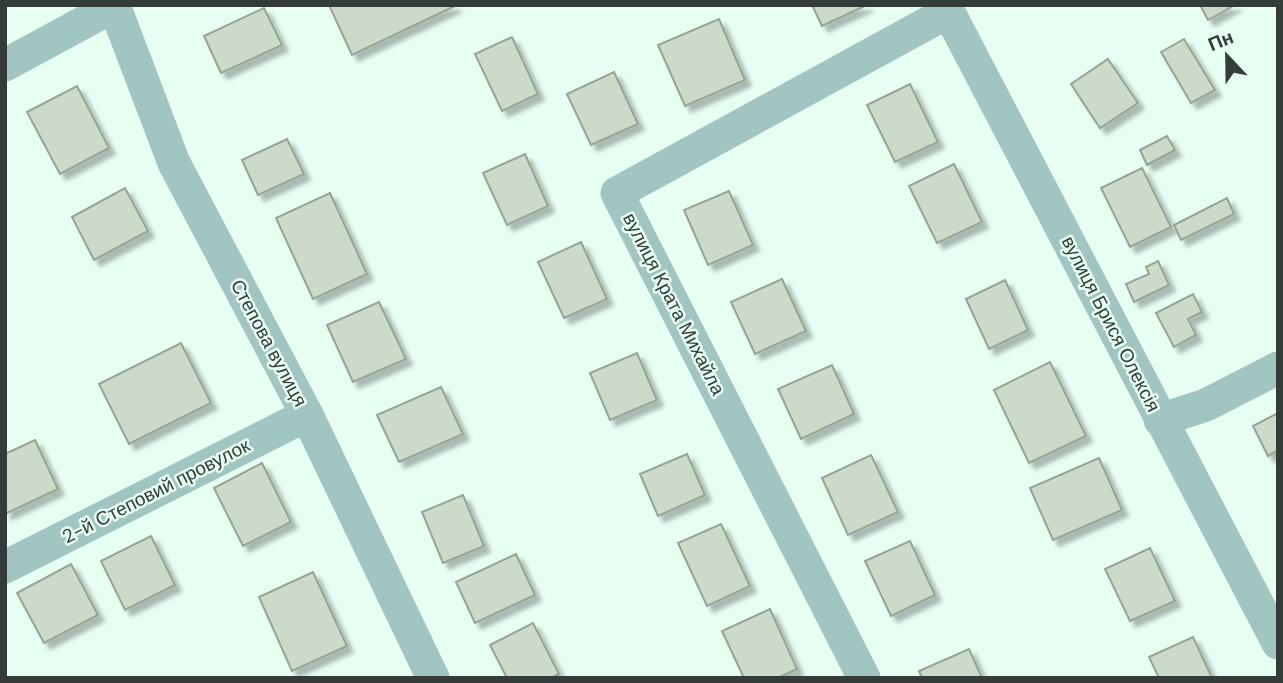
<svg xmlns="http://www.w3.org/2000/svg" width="1283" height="683" font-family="'DM Sans',sans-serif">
  <defs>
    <filter id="shadow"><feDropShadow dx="6" dy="6" stdDeviation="2" flood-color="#0004"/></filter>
  </defs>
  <rect width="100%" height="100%" fill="#e7fef3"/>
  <g fill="#cbdac9" stroke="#96a494" stroke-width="2" filter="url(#shadow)">
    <polygon points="329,5 455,5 455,6 352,55"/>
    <polygon points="812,5 867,5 822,26"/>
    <polygon points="1200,5 1235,5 1208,20"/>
    <polygon points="264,8 282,45 221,73 204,36"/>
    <polygon points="719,19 745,80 685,106 658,45"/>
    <polygon points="512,37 538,94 502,111 475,54"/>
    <polygon points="1184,39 1215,90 1191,103 1161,52"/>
    <polygon points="1108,59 1138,103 1100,128 1071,84"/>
    <polygon points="614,72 638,124 591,145 567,94"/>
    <polygon points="910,84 938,142 895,162 867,105"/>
    <polygon points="77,86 109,148 60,174 27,112"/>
    <polygon points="1167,136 1175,150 1147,165 1140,150"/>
    <polygon points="287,139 304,174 258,195 242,160"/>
    <polygon points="525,154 548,206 507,225 483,173"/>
    <polygon points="954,164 982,222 937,243 909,186"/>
    <polygon points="1142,168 1171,227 1130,247 1101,188"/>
    <polygon points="125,188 148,231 94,260 72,217"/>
    <polygon points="729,191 753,245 708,265 684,210"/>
    <polygon points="330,193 367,274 313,299 276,218"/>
    <polygon points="1227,198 1234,214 1181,240 1174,225"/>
    <polygon points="581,242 607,299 564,318 538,262"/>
    <polygon points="1158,261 1169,285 1134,302 1126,284 1149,274 1146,267"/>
    <polygon points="782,279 806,331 755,354 731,302"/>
    <polygon points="1005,280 1028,330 989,349 966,299"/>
    <polygon points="1193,294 1202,312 1188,319 1196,335 1174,347 1156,313"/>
    <polygon points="379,302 406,359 353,382 327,325"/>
    <polygon points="181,343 211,403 129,444 99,384"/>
    <polygon points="637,353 657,400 610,420 590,373"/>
    <polygon points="1050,362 1086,436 1029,463 994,390"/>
    <polygon points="832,365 854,414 801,439 778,389"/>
    <polygon points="441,387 463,434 399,462 377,415"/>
    <polygon points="1278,413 1278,450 1268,456 1253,426"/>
    <polygon points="35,440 58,489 5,514 5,454"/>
    <polygon points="687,454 705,495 658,516 640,474"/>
    <polygon points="871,455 898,512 848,535 822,478"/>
    <polygon points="1099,458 1122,510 1053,540 1030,488"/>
    <polygon points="262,463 291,522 243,546 214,488"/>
    <polygon points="463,495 484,546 443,563 422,512"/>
    <polygon points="721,524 750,586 707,606 678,543"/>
    <polygon points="151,536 175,585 125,610 101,561"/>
    <polygon points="910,541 935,595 891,616 865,561"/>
    <polygon points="1150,548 1175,601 1130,621 1105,569"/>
    <polygon points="516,554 535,595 475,623 456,582"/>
    <polygon points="71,564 98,615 44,643 17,593"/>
    <polygon points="313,572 347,646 292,671 259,597"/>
    <polygon points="770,609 797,669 778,678 744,678 722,631"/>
    <polygon points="533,623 559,674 551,678 507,678 490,645"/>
    <polygon points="1193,637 1212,678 1159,678 1149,657"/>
    <polygon points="969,649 982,678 922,678 919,671"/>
  </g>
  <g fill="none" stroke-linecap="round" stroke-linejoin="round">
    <g stroke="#a1c5c1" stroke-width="33">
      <polyline points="114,5 174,163 307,415 433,678"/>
      <polyline points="945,5 1278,643"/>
      <polyline points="5,65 116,5"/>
      <polyline points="1160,420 1206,405 1278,368"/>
      <polyline points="5,567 307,415"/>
      <polyline points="864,678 617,193 948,12"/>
    </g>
  </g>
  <g text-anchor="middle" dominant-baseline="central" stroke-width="5" stroke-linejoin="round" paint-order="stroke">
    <g font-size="19" fill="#333c38" stroke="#e7fef3">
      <text transform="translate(674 304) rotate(63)">вулиця Крата Михайла</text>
      <text transform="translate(1111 324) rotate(63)">вулиця Брися Олексія</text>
      <text transform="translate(269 343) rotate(62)">Степова вулиця</text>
      <text transform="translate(156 491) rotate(-27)">2-й Степовий провулок</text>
    </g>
  </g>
  <rect width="1283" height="683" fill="none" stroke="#333c38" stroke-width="14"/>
  <g transform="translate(1227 56) rotate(338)" stroke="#e7fef3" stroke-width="5" paint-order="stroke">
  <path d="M0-5L12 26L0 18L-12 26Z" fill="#333c38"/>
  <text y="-10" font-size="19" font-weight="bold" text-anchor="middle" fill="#333c38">Пн</text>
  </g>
</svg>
